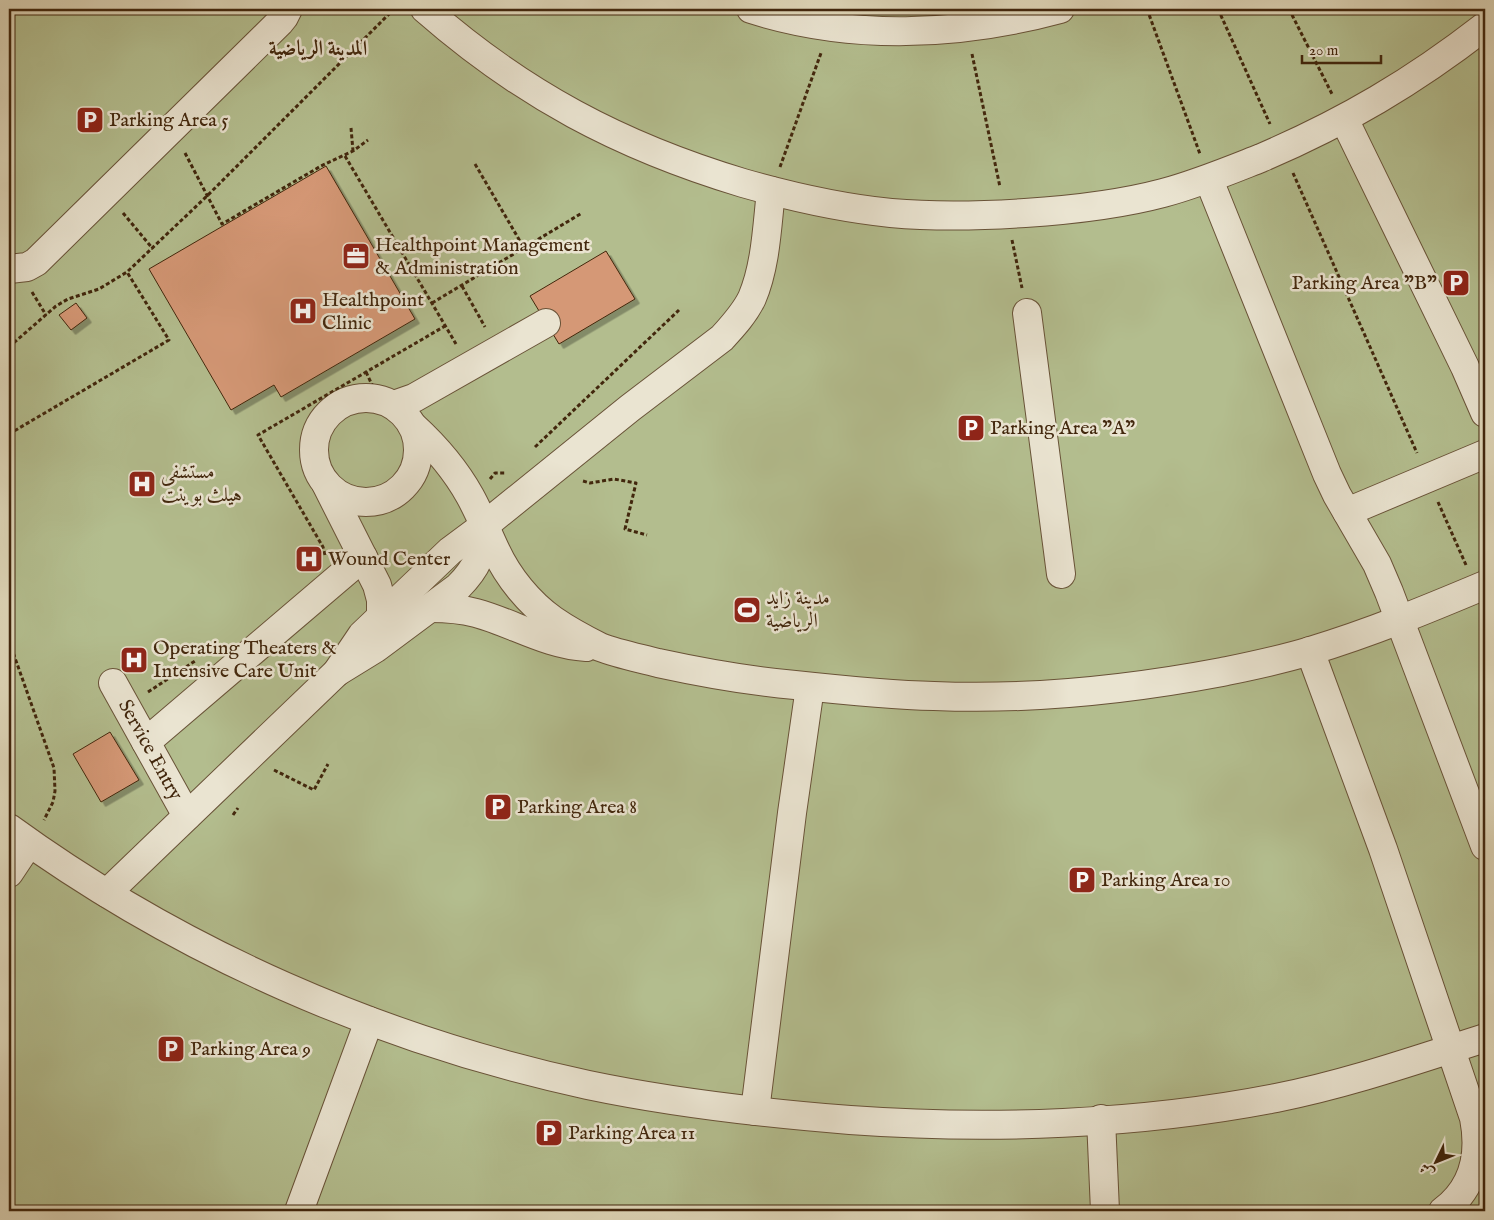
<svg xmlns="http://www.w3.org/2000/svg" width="1494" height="1220" font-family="'IM FELL English',Amiri,serif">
  <defs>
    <filter id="shadow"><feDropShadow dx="4.5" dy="4.5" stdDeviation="0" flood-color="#0004"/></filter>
  </defs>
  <rect width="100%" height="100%" fill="#ded6b8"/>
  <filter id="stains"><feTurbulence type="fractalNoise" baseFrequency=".004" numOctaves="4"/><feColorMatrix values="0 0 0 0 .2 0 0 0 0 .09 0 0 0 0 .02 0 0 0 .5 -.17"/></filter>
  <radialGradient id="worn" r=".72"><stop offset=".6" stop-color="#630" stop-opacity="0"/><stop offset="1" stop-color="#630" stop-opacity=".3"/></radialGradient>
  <rect fill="#b3bd8e" stroke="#7a724e" x="9" y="9" width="1476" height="1202"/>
  <g fill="#d59876" stroke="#42270d" filter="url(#shadow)">
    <polygon points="326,166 415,319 281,397 274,385 231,410 149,269"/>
    <polygon points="606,251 635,299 559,344 530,296"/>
    <polygon points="76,303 87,318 71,330 59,315"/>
    <polygon points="110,732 139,780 101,802 73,754"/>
  </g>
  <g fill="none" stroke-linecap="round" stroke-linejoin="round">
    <defs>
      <g id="minor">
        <path d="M425 9C522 94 620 146 743 183 792 197 841 208 891 213 936 217 980 216 1025 213 1071 210 1118 205 1163 193 1197 184 1228 171 1261 158 1345 122 1413 82 1485 26"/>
        <path d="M751 9C852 41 960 36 1060 9"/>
        <polyline points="1344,119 1465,367 1485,413"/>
        <polyline points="1209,180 1327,474 1337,495 1377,564 1389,592 1485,846"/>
        <polyline points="9,269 27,267 36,262 280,22 284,17 288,9"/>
        <polyline points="1027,313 1061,574"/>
        <circle cx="366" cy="450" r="52"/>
        <polyline points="394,405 414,398 546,323"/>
        <path d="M413 426C436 447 455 469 470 496 480 514 487 532 496 551 508 577 529 603 553 620 566 629 586 640 600 647 618 654 639 658 658 663 704 673 749 681 795 685 841 690 887 695 934 696 1030 700 1127 690 1222 672 1251 666 1281 660 1310 651 1370 633 1428 609 1485 585"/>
        <polyline points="326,484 377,585 381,600 381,616"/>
        <polyline points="1347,512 1485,454"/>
        <path d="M430 608C446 608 461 609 476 613 513 623 547 645 586 647"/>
        <path d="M1310 651 1383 849 1474 1118C1481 1154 1474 1188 1443 1211"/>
        <path d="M337 672 362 635 450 551 485 525 630 408 722 338C733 326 745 313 752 298 766 265 767 226 771 191"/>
        <polyline points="113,683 187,816"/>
        <polyline points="146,742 363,557"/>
        <path d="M9 828C181 953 380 1040 588 1085 674 1103 762 1113 850 1120 989 1130 1138 1125 1276 1098 1347 1084 1416 1060 1485 1038"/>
        <polyline points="9,873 29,843"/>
        <path d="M107 893 337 672 376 648 458 587C477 568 484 552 485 525"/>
        <polyline points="755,1111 792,813 810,687"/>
        <polyline points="1101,1119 1105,1211"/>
        <polyline points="299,1211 369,1021"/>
      </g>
    </defs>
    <use href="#minor" stroke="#695338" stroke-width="30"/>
    <g stroke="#42270d" stroke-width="3" stroke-dasharray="4 2.5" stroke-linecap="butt">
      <polyline points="1147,9 1200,154"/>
      <polyline points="1218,9 1270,124"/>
      <polyline points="1289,9 1332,94"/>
      <polyline points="972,54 1000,187"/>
      <polyline points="351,128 353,151"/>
      <polyline points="185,153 222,224 321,166 353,151 368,140"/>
      <polyline points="345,156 456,344"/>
      <polyline points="475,164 524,248"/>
      <polyline points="780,167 821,53"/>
      <polyline points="1293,173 1417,453"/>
      <polyline points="123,213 153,249"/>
      <polyline points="1012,240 1022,288"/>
      <polyline points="462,286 485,327"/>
      <polyline points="32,292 46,315"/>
      <polyline points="432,303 582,213"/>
      <polyline points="9,347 56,306 68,299 99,289 127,272 207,196 394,9"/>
      <polyline points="366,372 374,389"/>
      <polyline points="9,434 169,340 127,272"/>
      <polyline points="535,447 679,310"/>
      <polyline points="490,479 495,473 506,473"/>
      <polyline points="583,481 590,483 614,479 636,483 625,529 647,535"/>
      <polyline points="1438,502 1466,565"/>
      <polyline points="325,555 323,547 258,435 445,326"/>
      <polyline points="9,641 54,768 55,791 53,802 44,820"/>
      <polyline points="148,692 195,661"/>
      <polyline points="274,770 314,790 328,764"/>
      <polyline points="233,815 238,808"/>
    </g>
    <use href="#minor" stroke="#eae4d1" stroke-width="28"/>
  </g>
  <defs>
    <symbol id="parking-square" viewBox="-11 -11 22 22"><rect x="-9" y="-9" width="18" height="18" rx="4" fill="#8f2418" stroke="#eae4d1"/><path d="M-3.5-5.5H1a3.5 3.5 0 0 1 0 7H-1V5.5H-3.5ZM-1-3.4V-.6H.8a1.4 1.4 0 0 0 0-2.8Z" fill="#fff"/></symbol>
    <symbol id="office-square" viewBox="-11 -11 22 22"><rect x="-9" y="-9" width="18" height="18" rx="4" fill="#8f2418" stroke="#eae4d1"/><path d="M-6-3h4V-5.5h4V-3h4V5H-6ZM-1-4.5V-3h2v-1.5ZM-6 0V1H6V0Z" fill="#fff"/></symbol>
    <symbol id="hospital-square" viewBox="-11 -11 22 22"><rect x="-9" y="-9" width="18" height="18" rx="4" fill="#8f2418" stroke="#eae4d1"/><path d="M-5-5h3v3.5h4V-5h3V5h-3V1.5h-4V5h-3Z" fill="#fff"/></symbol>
    <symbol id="stadium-square" viewBox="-11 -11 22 22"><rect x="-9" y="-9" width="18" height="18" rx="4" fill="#8f2418" stroke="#eae4d1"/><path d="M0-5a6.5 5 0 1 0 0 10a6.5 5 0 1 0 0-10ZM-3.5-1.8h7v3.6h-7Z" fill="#fff"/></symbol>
  </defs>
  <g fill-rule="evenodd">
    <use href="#parking-square" x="74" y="104" width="32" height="32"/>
    <use href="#office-square" x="340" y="240" width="32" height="32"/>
    <use href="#parking-square" x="1440" y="267" width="32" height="32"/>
    <use href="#hospital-square" x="287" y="295" width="32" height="32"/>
    <use href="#parking-square" x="955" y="412" width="32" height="32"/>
    <use href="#hospital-square" x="126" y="468" width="32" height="32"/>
    <use href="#hospital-square" x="293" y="543" width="32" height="32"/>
    <use href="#stadium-square" x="731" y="594" width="32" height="32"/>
    <use href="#hospital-square" x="118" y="644" width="32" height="32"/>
    <use href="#parking-square" x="482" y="791" width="32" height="32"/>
    <use href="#parking-square" x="1066" y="864" width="32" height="32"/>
    <use href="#parking-square" x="155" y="1033" width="32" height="32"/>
    <use href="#parking-square" x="533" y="1117" width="32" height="32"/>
  </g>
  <g text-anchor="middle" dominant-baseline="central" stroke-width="5" stroke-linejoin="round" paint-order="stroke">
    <g font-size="20" fill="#42270d" stroke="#eae4d1" text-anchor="start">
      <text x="109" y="120">Parking Area 5</text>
      <text x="375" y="245">Healthpoint Management<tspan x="375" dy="23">&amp; Administration</tspan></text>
      <text x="1437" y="283" text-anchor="end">Parking Area "B"</text>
      <text x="322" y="300">Healthpoint<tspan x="322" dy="23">Clinic</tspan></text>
      <text x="990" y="428">Parking Area "A"</text>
      <text x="161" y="472">مستشفى<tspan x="161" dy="23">هيلث بوينت</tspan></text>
      <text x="328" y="559">Wound Center</text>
      <text x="766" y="598">مدينة زايد<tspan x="766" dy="23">الرياضية</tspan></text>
      <text x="153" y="648">Operating Theaters &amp;<tspan x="153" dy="23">Intensive Care Unit</tspan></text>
      <text x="517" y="807">Parking Area 8</text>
      <text x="1101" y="880">Parking Area 10</text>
      <text x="190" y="1049">Parking Area 9</text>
      <text x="568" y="1133">Parking Area 11</text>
    </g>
    <g font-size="20" fill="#42270d" stroke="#eae4d1">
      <text transform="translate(150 750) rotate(61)">Service Entry</text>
    </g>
    <g font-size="21" font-weight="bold" fill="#42270d" stroke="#eae4d1">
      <text x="318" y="49">المدينة الرياضية</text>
    </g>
  </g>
  <rect width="1494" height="1220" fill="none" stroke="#ded6b8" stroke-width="30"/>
  <rect x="10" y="10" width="1474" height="1200" fill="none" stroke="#42270d" stroke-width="2.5"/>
  <rect x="15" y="15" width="1464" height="1190" fill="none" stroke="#42270d"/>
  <g transform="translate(1436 1162) rotate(227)" stroke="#eae4d1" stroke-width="4" paint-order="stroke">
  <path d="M0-4L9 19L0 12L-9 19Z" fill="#42270d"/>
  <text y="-8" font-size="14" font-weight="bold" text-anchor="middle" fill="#42270d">ش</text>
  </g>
  <path d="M1302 55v8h79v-8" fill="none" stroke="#42270d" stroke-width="2.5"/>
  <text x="1309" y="55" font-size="15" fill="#42270d" stroke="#eae4d1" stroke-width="4" paint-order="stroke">20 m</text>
  <rect width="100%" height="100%" filter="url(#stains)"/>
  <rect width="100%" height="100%" fill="url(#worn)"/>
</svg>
